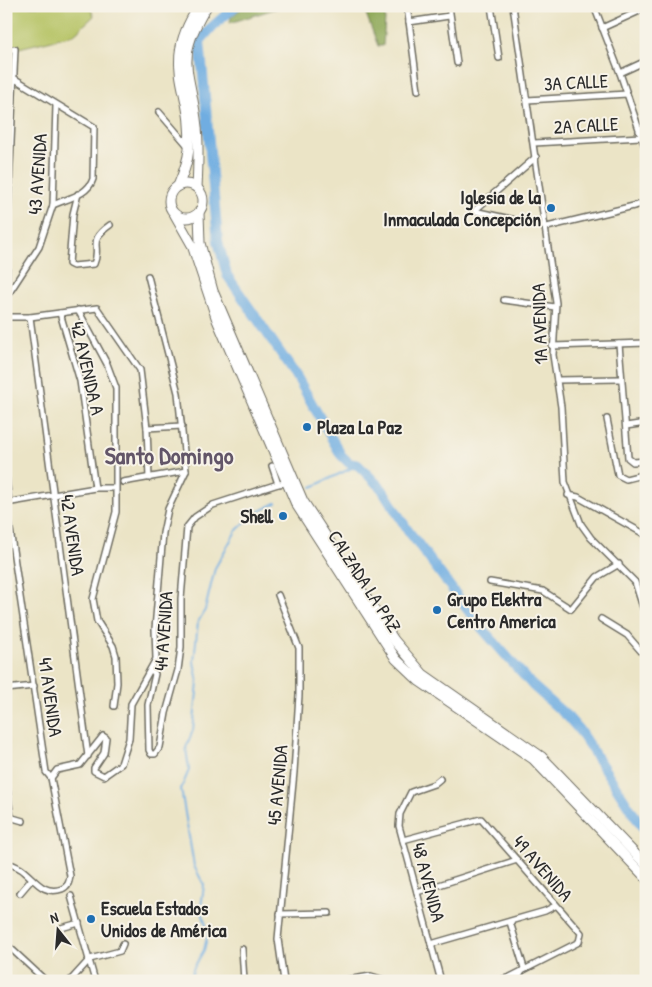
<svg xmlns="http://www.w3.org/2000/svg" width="652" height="987" font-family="'Patrick Hand',sans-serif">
  <rect width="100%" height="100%" fill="#f7f3e8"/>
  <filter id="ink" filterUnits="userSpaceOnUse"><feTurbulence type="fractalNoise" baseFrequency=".02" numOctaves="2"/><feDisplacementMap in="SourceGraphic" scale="10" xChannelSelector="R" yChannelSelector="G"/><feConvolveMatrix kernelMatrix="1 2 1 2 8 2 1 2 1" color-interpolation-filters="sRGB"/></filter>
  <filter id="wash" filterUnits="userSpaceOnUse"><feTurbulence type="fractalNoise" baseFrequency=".0096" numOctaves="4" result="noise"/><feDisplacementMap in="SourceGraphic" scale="20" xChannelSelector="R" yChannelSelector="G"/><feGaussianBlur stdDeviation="1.12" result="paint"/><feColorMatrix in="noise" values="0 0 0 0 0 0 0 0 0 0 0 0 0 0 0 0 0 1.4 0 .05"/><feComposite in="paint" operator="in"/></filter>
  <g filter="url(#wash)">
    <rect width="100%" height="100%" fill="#ebe4c6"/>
    <polygon fill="#b7c467" stroke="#717849" points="6,6 89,6 94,16 73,35 19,48 6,47"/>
    <g fill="#91aa5c" stroke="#5e6a44">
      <polygon points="244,6 284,6 230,23 231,17"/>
      <polygon points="360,6 386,6 383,46 378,46 365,11"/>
    </g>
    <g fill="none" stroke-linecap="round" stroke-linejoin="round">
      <g stroke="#6fade1" stroke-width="2">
        <polyline points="312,487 358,465"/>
        <polyline points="191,981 193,969 204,950 208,933 201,908 204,885 194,866 181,789 189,770 186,748 193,730 198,682 194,662 198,622 205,610 215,568 236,531 254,514 276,503"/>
      </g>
      <polyline stroke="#6fade1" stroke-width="10" points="236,6 213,26 200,41 218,241 227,275 297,377 341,455 349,463 358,465 382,489 407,529 479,625 533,686 568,717 579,730 646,833"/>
    </g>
  </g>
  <g filter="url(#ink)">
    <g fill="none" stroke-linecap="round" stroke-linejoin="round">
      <defs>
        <g id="street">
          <polyline points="407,6 418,90"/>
          <polyline points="449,6 457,63"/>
          <polyline points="491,6 499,58"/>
          <polyline points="513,6 556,303 553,355 561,407 565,482 581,524 591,538 635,582 646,617"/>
          <polyline points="594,6 620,73 646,150"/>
          <polyline points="409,22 449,16"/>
          <polyline points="602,28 646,8"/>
          <polyline points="6,49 15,49 7,235 6,320"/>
          <polyline points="620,73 646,61"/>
          <path d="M15 79 94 127 93 179C88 195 68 198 53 205"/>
          <polyline points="527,100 627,94"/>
          <polyline points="159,112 189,147"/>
          <polyline points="639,131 646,124"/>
          <polyline points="534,143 641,137"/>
          <path d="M78 194 73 214 69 264 73 266 94 264C102 245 86 242 110 225"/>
          <polyline points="474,211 547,227 646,203"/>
          <polyline points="474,211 536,157"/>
          <polyline points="9,293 39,247 53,205 56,105"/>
          <polyline points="504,300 555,307"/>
          <polyline points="78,310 107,364 116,388 116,512 93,599 97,621 113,646 116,656 117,683 114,706"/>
          <polyline points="60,313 80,381 95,488"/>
          <polyline points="7,317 30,317 97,308 140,370 147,428 149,478"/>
          <polyline points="30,317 88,756"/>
          <polyline points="619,344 628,458 633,462 646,461"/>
          <polyline points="552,346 646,343"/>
          <polyline points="557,380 621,379"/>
          <polyline points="607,419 618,475 626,479 646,474"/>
          <polyline points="626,426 646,423"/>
          <polyline points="147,428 182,426"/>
          <polyline points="272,466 278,484"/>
          <path d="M6 477 9 503 7 509 46 772 51 778 70 876C69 883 68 886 62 889 43 896 34 878 21 869 16 866 12 864 6 863"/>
          <polyline points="123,482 186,471"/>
          <polyline points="568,495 578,497 646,535"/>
          <polyline points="6,503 95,488 114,488"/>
          <polyline points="490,582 543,591 571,609 597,577 619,564"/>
          <polyline points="278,595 299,648 299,695 294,772 278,939 284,981"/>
          <polyline points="601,619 627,635 646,657"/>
          <polyline points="151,669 155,674 148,705 149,750 151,754 155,754 160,747 166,713 178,670 181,647 181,599 187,527 195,517 213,505 278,484 287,483"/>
          <polyline points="6,689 34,686"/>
          <polyline points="51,778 57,770 80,765 103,736 106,738 104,753 94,768 94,771 104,776 121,764 129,739 131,704 156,659 155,629 163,533 168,509 186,471 178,393 148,276"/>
          <polyline points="440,779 434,784 411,792 400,814 399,826 441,981"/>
          <polyline points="6,782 11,818"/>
          <polyline points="6,816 23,821"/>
          <polyline points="403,840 481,819 581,933 579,942 510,977 498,981"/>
          <polyline points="417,892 517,860"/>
          <polyline points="20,893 32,879"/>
          <polyline points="71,896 95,981"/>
          <polyline points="280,914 329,913"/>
          <polyline points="510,922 524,968 516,981"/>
          <polyline points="61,928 79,923"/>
          <polyline points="6,944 46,981"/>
          <polyline points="431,944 545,911 555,906"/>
          <polyline points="242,949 244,981"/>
          <polyline points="70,981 90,959 120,951 123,944"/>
          <polyline points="341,981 371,976 387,981"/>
        </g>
        <g id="primary">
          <circle cx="186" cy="201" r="17"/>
          <path d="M178 186C183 174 188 162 189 149 195 89 158 68 199 6"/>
          <path d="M197 188C198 168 199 147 197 127 191 69 173 62 207 6"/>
          <polyline points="199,213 200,243 213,291 303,501 394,640 423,674 542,757 646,865"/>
          <polyline points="175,215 192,245 217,320 296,504 396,659 419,681 533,759 646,878"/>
        </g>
      </defs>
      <use href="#street" stroke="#6e6c61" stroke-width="8"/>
      <use href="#primary" stroke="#6e6c61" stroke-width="11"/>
      <use href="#street" stroke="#fff" stroke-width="5"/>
      <use href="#primary" stroke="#fff" stroke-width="9"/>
    </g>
  </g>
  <g fill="#1f6fb2" stroke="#f7f3e8" stroke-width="2">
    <circle cx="551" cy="208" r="5"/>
    <circle cx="307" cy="427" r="5"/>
    <circle cx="283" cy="516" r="5"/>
    <circle cx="437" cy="610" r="5"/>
    <circle cx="91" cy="919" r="5"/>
  </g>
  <g text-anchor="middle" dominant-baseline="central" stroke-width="4" stroke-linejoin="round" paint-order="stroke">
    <g font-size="19" fill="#2b2b2b" stroke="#f7f3e8">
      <text transform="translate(576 82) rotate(-3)">3A CALLE</text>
      <text transform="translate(586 125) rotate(-3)">2A CALLE</text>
      <text transform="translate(37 174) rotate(-86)">43 AVENIDA</text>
      <text transform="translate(539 324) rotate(-92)">1A AVENIDA</text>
      <text transform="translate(88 368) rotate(77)">42 AVENIDA A</text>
      <text transform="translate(73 535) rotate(82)">42 AVENIDA</text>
      <text transform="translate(365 581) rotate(57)">CALZADA LA PAZ</text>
      <text transform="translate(163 631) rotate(-86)">44 AVENIDA</text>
      <text transform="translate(51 697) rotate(82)">41 AVENIDA</text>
      <text transform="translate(277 785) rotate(-85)">45 AVENIDA</text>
      <text transform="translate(543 868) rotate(49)">49 AVENIDA</text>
      <text transform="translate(429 882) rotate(75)">48 AVENIDA</text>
    </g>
    <g font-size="19" font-weight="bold" fill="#2b2b2b" stroke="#f7f3e8" text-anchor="start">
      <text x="541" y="197" text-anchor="end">Iglesia de la<tspan x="541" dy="22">Inmaculada Concepción</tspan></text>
      <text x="317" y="427">Plaza La Paz</text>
      <text x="273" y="516" text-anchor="end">Shell</text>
      <text x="447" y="599">Grupo Elektra<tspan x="447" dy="22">Centro America</tspan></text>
      <text x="101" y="908">Escuela Estados<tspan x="101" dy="22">Unidos de América</tspan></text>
    </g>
    <g font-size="24" font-weight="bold" fill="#625568" stroke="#f7f3e8">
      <text x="169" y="455">Santo Domingo</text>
    </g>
  </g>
  <rect width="652" height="987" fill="none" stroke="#f7f3e8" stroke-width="25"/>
  <g transform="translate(58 930) rotate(343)" stroke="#f7f3e8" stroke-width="4" paint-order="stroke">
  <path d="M0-4L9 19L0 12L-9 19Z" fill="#2b2b2b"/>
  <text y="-8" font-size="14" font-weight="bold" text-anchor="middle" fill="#2b2b2b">N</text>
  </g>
</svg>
